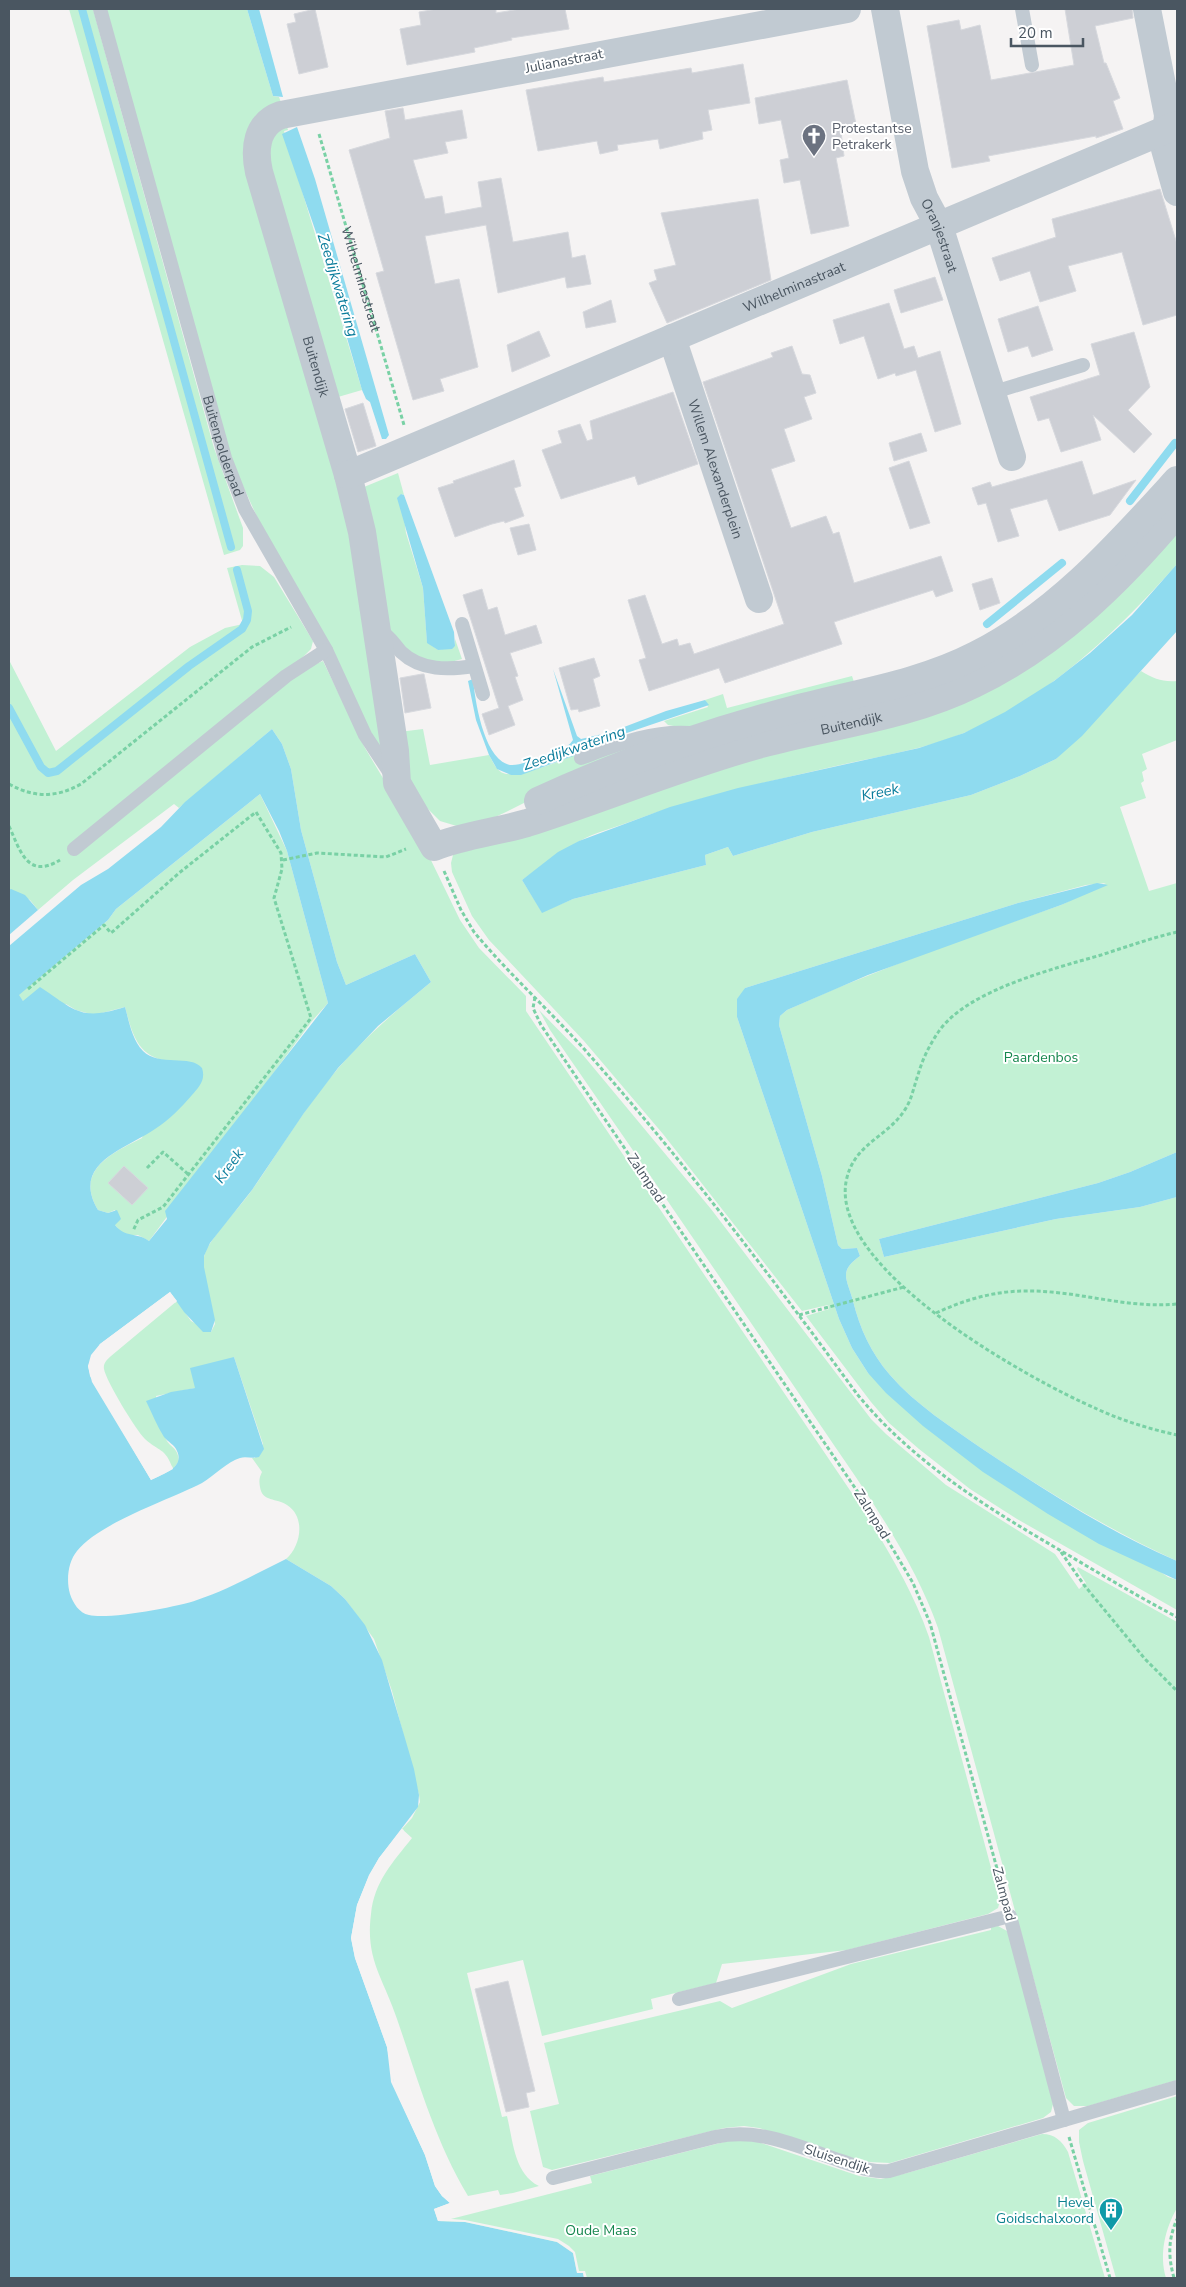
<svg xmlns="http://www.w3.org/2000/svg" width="1186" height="2287" font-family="'Nunito Sans',sans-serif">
  <rect width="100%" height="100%" fill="#f5f3f3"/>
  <g fill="#c2f1d4">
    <polygon points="69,9 93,9 214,448 243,528 243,546 240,550 224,555"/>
    <path d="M105 9H247L273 96 279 97 282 105 256 118 341 474 382 754C331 656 273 560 231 458Z"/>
    <polygon points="286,123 288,130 284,131 362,390 338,397 263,157 281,124"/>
    <polygon points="398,473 404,495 401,494 406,533 423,588 427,642 438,650 455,646 455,639 462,659 447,663 426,660 409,652 382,624 377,548 370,507 362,502 364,487"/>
    <path d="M1177 521V564L1171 571C1113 635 1045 700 964 733 923 750 879 756 836 766 768 782 701 796 635 820 617 827 595 832 578 842 559 853 541 867 522 880L542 912 573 899 706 865 705 855 728 847 733 856 812 832 971 795 1020 776 1056 759 1141 671C1154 679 1162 682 1177 681V740L1142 754 1147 769 1142 772 1144 781 1141 783 1146 798 1120 807 1149 891 1177 883V1152L1130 1172 1098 1183 879 1239 884 1257 1056 1219 1140 1207 1177 1197V1561C1109 1530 1046 1491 984 1450 951 1427 916 1405 890 1375 871 1353 860 1329 853 1301 847 1278 838 1272 860 1256L857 1248 842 1249 838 1245 822 1176 779 1025 780 1016 787 1010 837 988 930 951 1061 905 1106 883 1086 885 1018 903 745 988 737 1017 839 1319 852 1348 868 1373 1168 1577 1177 1580V1610L1017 1519 970 1489 919 1449 889 1423 871 1402 806 1316 829 1309 828 1305 802 1311 663 1134 584 1041 489 940 472 916 452 872 451 863 454 851 826 731Z"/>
    <path d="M242 565 260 566 274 577 313 641 311 649 300 660 306 668 323 661 365 748 427 852 460 920 479 948 526 996V1011L866 1514C890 1554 914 1593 929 1637L1000 1901 998 1908 988 1914 847 1950 722 1964 716 1983 651 1999 653 2009 542 2036 523 1960 467 1973 502 2117 507 2116C513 2140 514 2174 539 2186L513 2193 500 2195 498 2190 468 2196C435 2141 418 2080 397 2019 384 1979 365 1960 371 1914 374 1882 393 1862 412 1838L402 1829 412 1818 420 1802 419 1795 392 1691 374 1639 345 1599 331 1586 286 1559C301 1546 306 1517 287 1505 277 1498 262 1502 260 1487 259 1481 259 1478 262 1472L252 1458H255L263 1444 234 1357 195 1388 156 1396C159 1410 161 1425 165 1437 169 1448 178 1446 179 1461L173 1469C165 1447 159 1452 145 1439 136 1430 106 1381 104 1369 103 1363 107 1360 111 1356L177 1301 191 1321 211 1332 215 1324C211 1303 201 1278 204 1257 206 1242 242 1205 252 1190 276 1156 297 1120 323 1087 354 1046 392 1014 431 982L415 954 346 985 337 962 301 830 291 769 282 744 272 729 179 808 174 804 73 880 38 910 30 900 9 890V660L56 751 190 647 225 628 243 624 227 568Z"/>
    <polygon points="852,676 856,688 696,730 668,725 664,721 708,707 705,700 723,694 727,708"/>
    <path d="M423 729 430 765 489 755C493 762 496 770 503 773 522 781 594 747 614 737L615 740 647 741 506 812 480 824 460 827 440 821 425 806 410 782 399 732Z"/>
    <path d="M260 794 287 851 328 1003 312 1021 149 1241 138 1235H126L121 1232 115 1225V1210L108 1213 98 1210C74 1170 112 1153 142 1138L167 1061C137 1056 132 1033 125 1007L94 1015 76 1010 66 1004 23 1001 18 995 108 920 116 909Z"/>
    <path d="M539 1010 583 1055 711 1209 871 1419 886 1434 946 1485 1055 1554 1079 1589 1086 1583 1077 1569 1078 1567 1177 1622V2080L1088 2106H1074L1066 2098 938 1628C911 1550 850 1470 804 1401 720 1277 635 1153 550 1030Z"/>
    <polygon points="998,1926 1007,1931 1011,1940 1053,2104 1051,2112 1043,2118 890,2163 869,2162 855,2159 759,2128 744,2126 724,2128 564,2167 552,2170 543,2167 530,2111 559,2104 544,2043 720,2001 732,2008 851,1964 991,1930 991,1927"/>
    <path d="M1177 2096V2208C1165 2229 1159 2254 1166 2278H1116L1083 2161 1079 2142V2130L1088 2123Z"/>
    <path d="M1042 2134C1055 2134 1062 2141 1068 2152L1105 2278H457L431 2224 592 2183 590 2176 728 2141 752 2140 859 2176 881 2179 907 2173Z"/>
  </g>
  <g fill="#8fdbef" fill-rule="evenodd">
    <polygon points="247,9 259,9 283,97 273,96"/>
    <polygon points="297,127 315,179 389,435 386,439 382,439 370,402 366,399 362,390 319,241 282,134"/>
    <polygon points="401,494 404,495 454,632 455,646 452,649 438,650 427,643 423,588 397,498"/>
    <polygon points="1177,564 1177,631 1082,736 1056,759 1020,776 971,795 812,832 733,856 728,847 705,855 706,865 573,899 542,913 522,880 558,852 579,841 670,807 738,788 919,748 964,733 1005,712 1054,681 1090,653 1132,615"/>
    <path d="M553 669 577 736 581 739 611 732 666 711 705 700 709 705 612 738 576 755 521 775H511L497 769 489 755 476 720 468 681 473 679C475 701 484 760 510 765 519 766 531 760 539 757 551 753 567 750 573 740Z"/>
    <path d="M272 729 282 744 291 769 301 830 337 962 346 985 415 954 431 982 378 1026 338 1068 304 1113 252 1190 210 1243 204 1256V1267L215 1320 211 1332H203L184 1312 170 1292 100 1344 88 1366 90 1376 151 1480C162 1474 185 1468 177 1451 175 1445 168 1442 164 1437 157 1426 152 1413 146 1401L171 1392 195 1388 190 1368 234 1357 264 1449 259 1457C252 1459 246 1456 240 1458 228 1461 214 1476 202 1483 169 1500 99 1523 77 1551 68 1562 66 1580 70 1594 73 1603 79 1613 89 1615 107 1620 178 1607 197 1600 228 1590 257 1573 286 1559L331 1586 345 1599 365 1625 382 1660 414 1769 419 1795 418 1807 379 1858 369 1875 357 1905 351 1938 355 1958 387 2047 395 2089 425 2155 435 2186 442 2196 450 2203 434 2209 438 2221 465 2222 557 2242 573 2253 577 2273H583L584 2278H9V946L81 885 108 869 161 827 185 802ZM260 794 279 831 287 851 328 1003 165 1211 167 1219 149 1241C137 1232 125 1238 115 1225L121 1219 117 1210 108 1213 98 1210C70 1163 126 1149 155 1129 169 1120 181 1108 192 1095 199 1087 206 1080 202 1068 191 1054 159 1067 143 1051 132 1040 129 1021 125 1007 81 1021 76 1011 40 987L23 1001 19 995 108 920 116 909Z"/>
    <path d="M1097 883 1108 885 1061 905 868 975 787 1010 780 1016 779 1025 822 1176 838 1245 842 1249 857 1248 860 1256C838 1272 847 1278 853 1301 860 1329 871 1353 890 1375 916 1405 951 1427 984 1450 1046 1491 1109 1532 1177 1561V1580L1099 1544 1048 1514 983 1472 923 1426 886 1393 868 1373 852 1348 839 1319 737 1017V999L745 988 1018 903Z"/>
    <polygon points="11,889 25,895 38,910 9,935 9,890"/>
    <polygon points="1177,1152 1177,1197 1140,1207 1056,1219 884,1257 879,1239 1098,1183 1130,1172"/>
  </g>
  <g fill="#f5f3f3">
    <polygon points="170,1292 177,1301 175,1303 170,1296 105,1342 94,1356 91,1366 95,1381 152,1477 172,1466 173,1469 151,1480 92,1382 88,1366 91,1355 100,1344"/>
    <polygon points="402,1829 404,1830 381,1859 371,1877 359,1905 353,1938 357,1957 389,2046 394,2082 427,2154 437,2185 443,2195 453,2203 451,2205 437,2211 439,2218 465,2220 558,2239 569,2246 575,2252 579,2271 585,2271 587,2278 584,2278 583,2273 577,2273 573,2253 557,2242 465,2222 438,2221 434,2209 450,2203 442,2196 435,2186 425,2155 391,2082 387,2047 355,1958 351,1938 357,1905 369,1876 379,1858"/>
  </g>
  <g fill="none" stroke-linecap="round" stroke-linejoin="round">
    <g stroke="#8fdbef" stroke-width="8">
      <polyline points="82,9 231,547"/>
      <polyline points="1130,501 1175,443"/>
      <polyline points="987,624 1062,563"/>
      <polyline points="9,708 41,767 48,773 57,771 189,666 242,629 247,620 248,611 237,570"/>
    </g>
  </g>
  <g fill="#cdcfd5" stroke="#d7d9de">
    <polygon points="315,9 328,67 299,74 287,24 296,22 294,14"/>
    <polygon points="437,9 496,9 496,13 520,9 565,9 569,29 511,38 512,40 474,48 475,52 407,65 400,29 421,25 419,12"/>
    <polygon points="1065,9 1132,9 1133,18 1095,26 1104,63 1106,63 1120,98 1113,101 1123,129 1096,138 1096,136 988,156 990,161 952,168 927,26 959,20 961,30 980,25 991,80 1074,65"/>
    <polygon points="743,64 750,103 708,110 712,130 702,132 703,139 660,149 658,139 617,145 618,150 600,154 597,141 538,151 526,90 603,77 604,82 691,68 692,73"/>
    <polygon points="847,80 857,129 841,132 844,156 836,158 849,226 811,234 800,180 784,183 780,160 789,158 781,120 759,124 755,98"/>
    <polygon points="403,108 405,120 462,110 467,138 445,142 448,153 413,160 425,199 442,196 445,214 482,207 478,182 501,178 513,242 568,232 572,258 585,255 591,284 567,288 565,277 498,293 486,225 425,236 435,284 459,279 478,367 440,379 444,391 413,400 376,273 384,271 349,150 390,138 385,111"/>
    <polygon points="1160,189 1177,244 1177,315 1143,325 1122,252 1068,266 1076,291 1040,302 1030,271 1000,281 992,258 1056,237 1052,219"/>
    <polygon points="758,199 771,280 667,323 649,283 657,280 654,270 676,265 661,213"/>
    <polygon points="935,277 943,300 901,313 894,290"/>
    <polygon points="611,300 616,322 586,328 583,312"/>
    <polygon points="889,303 904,349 914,346 918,358 940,351 961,424 935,432 916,370 896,376 895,373 878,379 864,336 840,344 833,320"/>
    <polygon points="1038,306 1053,350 1032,357 1028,346 1008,352 998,319"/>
    <polygon points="539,331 550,356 512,372 507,345"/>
    <polygon points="1134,332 1150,387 1128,410 1152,434 1134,453 1093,415 1101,440 1061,452 1049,418 1038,421 1030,397 1100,375 1091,344"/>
    <polygon points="792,346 802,374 810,375 816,393 804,397 812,419 784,429 795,461 771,469 791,528 826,516 833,534 839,532 854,583 941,556 953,591 936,597 933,590 834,622 842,644 725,683 719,668 649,691 639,660 646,658 628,600 645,595 662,644 677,639 679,646 690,643 694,654 784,624 703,382 773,357 771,353"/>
    <polygon points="673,392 698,464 638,485 635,476 561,499 542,450 562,443 558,431 580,424 587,441 593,439 590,421"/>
    <polygon points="363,403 376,446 358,452 345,409"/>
    <polygon points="921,433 927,451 894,461 889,443"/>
    <polygon points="514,460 521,486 514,488 524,516 505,523 504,521 492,524 455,537 438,488 454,483 453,481"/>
    <polygon points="909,461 930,523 910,529 889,468"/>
    <polygon points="1082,461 1093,495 1136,480 1110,515 1059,531 1047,499 1010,509 1019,536 998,542 986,503 978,505 972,488 990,482 992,487"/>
    <polygon points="529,524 536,550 518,555 510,528"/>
    <polygon points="992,578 1000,603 980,610 972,584"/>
    <polygon points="482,589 488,610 497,607 505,635 536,625 542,643 510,653 518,676 515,677 523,700 508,706 515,725 489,735 482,714 499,708 463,595"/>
    <polygon points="594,658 600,676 593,679 600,706 579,712 578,709 571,710 559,668"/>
    <polygon points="422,674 424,674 431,708 405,713 400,678"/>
    <polygon points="124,1166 148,1188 132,1205 108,1183"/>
    <polygon points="508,1981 535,2091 526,2093 529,2107 506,2112 475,1989"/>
  </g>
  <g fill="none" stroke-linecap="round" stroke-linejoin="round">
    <g stroke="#79d1a5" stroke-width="3" stroke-dasharray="4 2.5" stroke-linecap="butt">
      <path id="s1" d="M319 134 404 425"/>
      <path d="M9 784C34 798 56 798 81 784L252 647 291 627"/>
      <path d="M9 826C20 850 27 880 60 860"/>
      <polyline points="283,860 317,853 386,857 406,849"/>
      <path d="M444 871 461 910 474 932C509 974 549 1010 585 1050 682 1159 771 1276 857 1394 912 1461 984 1506 1058 1549 1097 1572 1137 1596 1177 1617"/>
      <path d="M1177 932C1151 938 1126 947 1101 955 1053 969 968 990 939 1031 930 1044 922 1060 918 1075 914 1086 912 1098 906 1108 888 1138 853 1143 846 1182 831 1270 1030 1380 1097 1409 1123 1421 1150 1429 1177 1435"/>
      <polyline points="28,989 104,925 111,933 179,873 256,812 281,853 282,869 274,898 311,1018 163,1207 138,1220 133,1231"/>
      <polyline points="535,997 533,1008 541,1025 868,1507 913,1583 930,1623 1005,1898"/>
      <polyline points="147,1168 163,1152 189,1175"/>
      <path d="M936 1313C964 1300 994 1291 1025 1291 1077 1290 1125 1309 1177 1304"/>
      <polyline points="799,1315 904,1287"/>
      <polyline points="1061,1552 1084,1585 1145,1659 1177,1691"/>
      <polyline points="1069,2137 1110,2278"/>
      <path d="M1174 2278C1168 2256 1168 2240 1177 2219"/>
    </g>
    <g stroke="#c1cad2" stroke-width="14">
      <path id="s2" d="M100 9 225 458 245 509 326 650 365 735 392 776"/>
      <polyline points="1022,9 1032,65"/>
      <polyline points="991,393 1083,365"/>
      <polyline points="462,624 483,694"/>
      <path d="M379 630C389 635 394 644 401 652 421 671 449 670 474 666"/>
      <path d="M581 758C616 745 652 730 690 733"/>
      <polyline points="74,849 286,676 326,650"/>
      <polyline points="679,1999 1010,1916 1064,2120"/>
      <path d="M553 2178 715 2137C760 2127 799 2147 841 2161 857 2166 872 2173 889 2171L1177 2087"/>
    </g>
    <g stroke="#c1cad2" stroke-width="28">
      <path id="s3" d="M847 9 281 115C256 124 254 149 259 172L348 475 362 532 395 751 397 783 434 847C464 835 496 832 527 823 605 798 681 766 761 744 831 725 908 717 974 684 1055 645 1120 581 1177 513"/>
      <path id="s4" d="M885 9 915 171 924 198 939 226 1012 457"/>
      <polyline points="1147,9 1168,115 1165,149 1177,192"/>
      <path id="s5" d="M672 338 759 599"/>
      <path id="s6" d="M348 475 1177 125"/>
      <path d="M538 801C618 764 703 734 788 711 850 694 918 685 976 655 1057 614 1117 546 1177 480"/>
    </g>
  </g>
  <defs>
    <symbol id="church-pin" viewBox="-11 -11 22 30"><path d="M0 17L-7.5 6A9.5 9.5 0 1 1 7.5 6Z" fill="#6b7280" stroke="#fff"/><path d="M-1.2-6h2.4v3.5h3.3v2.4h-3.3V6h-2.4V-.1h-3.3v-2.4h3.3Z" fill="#fff"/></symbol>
    <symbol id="building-pin" viewBox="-11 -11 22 30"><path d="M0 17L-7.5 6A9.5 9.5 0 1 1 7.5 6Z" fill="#0f9aa8" stroke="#fff"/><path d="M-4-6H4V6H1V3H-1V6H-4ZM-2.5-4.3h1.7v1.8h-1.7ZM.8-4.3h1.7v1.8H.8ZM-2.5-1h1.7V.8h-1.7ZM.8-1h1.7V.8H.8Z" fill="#fff"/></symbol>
  </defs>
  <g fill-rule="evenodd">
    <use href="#church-pin" x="800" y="122" width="28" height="38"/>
    <use href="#building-pin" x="1097" y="2196" width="28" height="38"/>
  </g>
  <g text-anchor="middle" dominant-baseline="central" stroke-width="4" stroke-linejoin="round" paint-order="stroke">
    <g font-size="14" fill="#4a5661" stroke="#fff">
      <text transform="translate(564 61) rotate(-11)">Julianastraat</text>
      <text stroke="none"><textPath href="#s4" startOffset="234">Oranjestraat</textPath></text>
      <text stroke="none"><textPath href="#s1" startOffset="151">Wilhelminastraat</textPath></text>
      <text stroke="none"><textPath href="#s6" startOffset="484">Wilhelminastraat</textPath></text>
      <text stroke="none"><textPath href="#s3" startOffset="846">Buitendijk</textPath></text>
      <text stroke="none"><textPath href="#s2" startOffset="454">Buitenpolderpad</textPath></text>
      <text stroke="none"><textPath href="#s5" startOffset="138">Willem Alexanderplein</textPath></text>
      <text stroke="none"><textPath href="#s3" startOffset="1781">Buitendijk</textPath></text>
      <text transform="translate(646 1178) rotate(56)">Zalmpad</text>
      <text transform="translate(872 1514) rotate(58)">Zalmpad</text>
      <text transform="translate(1004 1894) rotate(75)">Zalmpad</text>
      <text transform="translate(837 2159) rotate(18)">Sluisendijk</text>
    </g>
    <g font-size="14" fill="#5b616d" stroke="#fff" text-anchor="start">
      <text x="832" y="128">Protestantse<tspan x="832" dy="16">Petrakerk</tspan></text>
    </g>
    <g font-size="14" fill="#16874e" stroke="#fff">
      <text x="1041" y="1057">Paardenbos</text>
      <text x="601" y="2230">Oude Maas</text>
    </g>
    <g font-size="14" fill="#0d838f" stroke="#fff" text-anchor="end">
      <text x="1094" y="2202">Hevel<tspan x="1094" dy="16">Goidschalxoord</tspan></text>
    </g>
    <g font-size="15" font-style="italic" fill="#0b7d9c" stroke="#fff">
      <text transform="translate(338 285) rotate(73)">Zeedijkwatering</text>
      <text transform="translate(574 748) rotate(-19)">Zeedijkwatering</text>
      <text transform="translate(880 792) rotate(-12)">Kreek</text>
      <text transform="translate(229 1166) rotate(-54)">Kreek</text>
    </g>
  </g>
  <rect width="1186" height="2287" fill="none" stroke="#4a5661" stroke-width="20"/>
  <path d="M1011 38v8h72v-8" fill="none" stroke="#4a5661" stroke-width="2.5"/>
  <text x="1018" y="38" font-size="15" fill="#4a5661" stroke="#ffffff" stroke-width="4" paint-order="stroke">20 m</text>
</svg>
